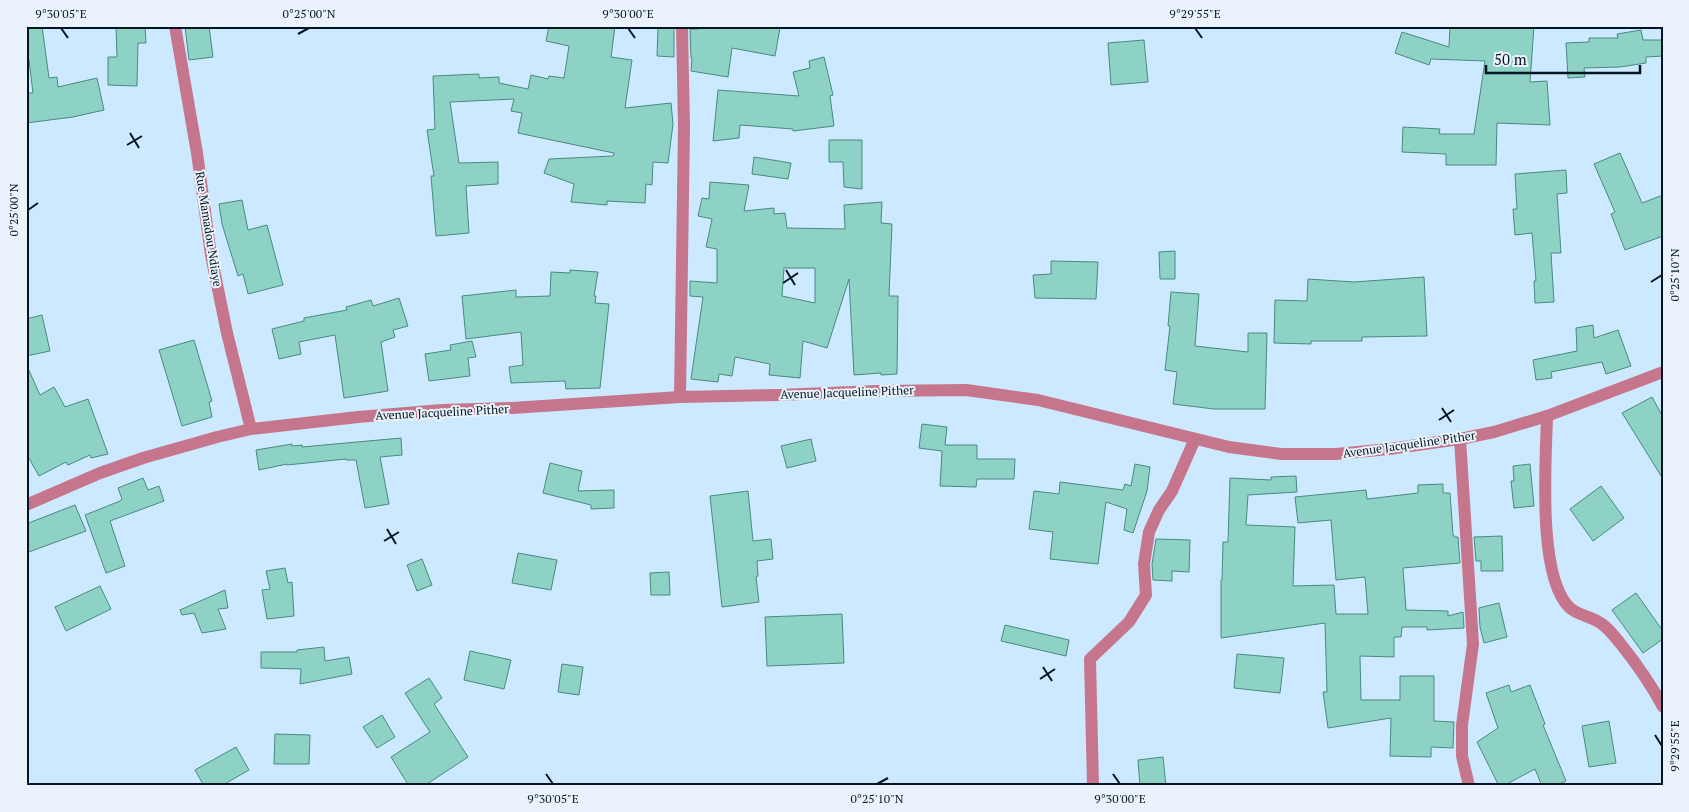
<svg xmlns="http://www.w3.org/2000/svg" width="1689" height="812" font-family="'PT Serif',serif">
  <rect width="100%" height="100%" fill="#cde9ff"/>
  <g fill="#8ed1c5" stroke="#488a80" fill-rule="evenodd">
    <polygon points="26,26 42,26 49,78 57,77 58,87 97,78 104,110 73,117 26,123 26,93 33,93 29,60 26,61"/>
    <polygon points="116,26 145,26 146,43 138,43 137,86 108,85 108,57 117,57"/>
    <polygon points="185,26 209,26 213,57 189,60"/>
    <polygon points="549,26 615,26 611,57 632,60 625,108 671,103 673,124 668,163 653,162 652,185 646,184 645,203 607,201 607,205 571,202 574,184 544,173 549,159 613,156 614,153 518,133 522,113 511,111 514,99 450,102 459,163 498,162 498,184 466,186 469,233 436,236 431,176 434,176 427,130 435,129 433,76 479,74 479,78 499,77 499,83 528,89 531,75 548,79 549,76 564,78 569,46 546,41"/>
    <polygon points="699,26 769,26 780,28 775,56 732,48 728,77 691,71 692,58 691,58 690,29 698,29"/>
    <polygon points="1450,26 1534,26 1530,82 1547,81 1550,125 1497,123 1496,165 1446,165 1446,154 1402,152 1403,127 1440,129 1439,134 1474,134 1485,61 1431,59 1429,65 1395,53 1402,32 1449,47"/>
    <polygon points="658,27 674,28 674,57 657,56"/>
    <polygon points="1641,30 1643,40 1663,40 1663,56 1646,57 1646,63 1620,67 1584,68 1585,77 1568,78 1566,43 1589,42 1589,38 1618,38 1617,34"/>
    <polygon points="1144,40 1148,82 1111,85 1108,43"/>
    <polygon points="824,57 833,95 830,96 834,126 793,131 793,129 740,125 739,138 713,141 718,90 799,96 793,72 810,68 809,61"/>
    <polygon points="829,140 862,140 862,189 844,187 843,162 829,162"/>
    <polygon points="1620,153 1642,203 1663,195 1663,236 1625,250 1611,214 1615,212 1594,164"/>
    <polygon points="754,157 791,163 788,179 752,174"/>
    <polygon points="1566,170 1567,193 1557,194 1561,253 1551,253 1554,302 1535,303 1534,281 1536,281 1532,233 1515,235 1513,209 1517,209 1515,174"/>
    <path d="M710 182 749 185 744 211 774 208V214L785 213 787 228 845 229 844 205 882 202 881 223 892 224 889 296H898L897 374 881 375V373L854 375 849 279 827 348 803 341 800 378 769 375 770 364 735 357 732 376 719 374 718 382 691 379 703 297 690 296V281L717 283V249L706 247 712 219 698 216 702 198 709 199ZM784 268H815V303L782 296Z"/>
    <polygon points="242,200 248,230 267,225 283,285 248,294 243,274 238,276 222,224 219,204"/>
    <polygon points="1175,251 1175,279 1160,279 1159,252"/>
    <polygon points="1051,261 1098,262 1096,299 1035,298 1033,275 1051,274"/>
    <polygon points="570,270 598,272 594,296 596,296 595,303 609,304 600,388 566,389 565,381 511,383 509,367 523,365 521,332 466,339 462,296 516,290 516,297 550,296 551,272 570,273"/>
    <polygon points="1424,277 1427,336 1362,337 1362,341 1311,341 1311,344 1274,343 1275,300 1307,301 1308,279 1354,282"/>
    <polygon points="1171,292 1199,294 1195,346 1248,352 1248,333 1267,333 1265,409 1214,409 1173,404 1177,372 1165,370 1170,326 1168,326"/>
    <polygon points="399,298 408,326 393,330 395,337 381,342 388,391 344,398 335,335 299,342 301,354 279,359 272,329 304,321 304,318 347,310 346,307 371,300 373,306"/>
    <polygon points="42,315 50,351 26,356 26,319"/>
    <polygon points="1593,325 1594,338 1618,330 1631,366 1606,374 1602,362 1551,372 1552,378 1536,380 1533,360 1577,351 1576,328"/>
    <polygon points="194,340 212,401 209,402 212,417 182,426 159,350"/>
    <polygon points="472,341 476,357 468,358 470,376 429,381 425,354 451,350 450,345"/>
    <polygon points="26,364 40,395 54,387 65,407 88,399 108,454 91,458 90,455 68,465 66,462 39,476 26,453"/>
    <polygon points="1652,397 1663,417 1663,479 1622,413"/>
    <polygon points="922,424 947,427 945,445 977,445 977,459 1015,459 1014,479 977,479 976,487 940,486 942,451 919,448"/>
    <polygon points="401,438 402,455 380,457 389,504 365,508 356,460 346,460 346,459 287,465 287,464 259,470 256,450 292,444 292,446 302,445 302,447"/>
    <polygon points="811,439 816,461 787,468 781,446"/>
    <polygon points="550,463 582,471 578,491 614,490 614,508 591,509 591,505 543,493"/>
    <polygon points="1135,464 1150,467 1147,491 1133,533 1124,530 1127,509 1106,502 1098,564 1050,559 1053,532 1029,529 1034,491 1059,494 1060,482 1123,490 1125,484 1131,486"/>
    <polygon points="1530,464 1534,506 1514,508 1511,481 1514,481 1513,466"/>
    <polygon points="1296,476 1297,492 1248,495 1246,525 1295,527 1293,586 1334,585 1336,614 1368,614 1365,577 1336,580 1331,520 1298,523 1295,497 1366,490 1367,499 1418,493 1418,485 1443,484 1443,493 1450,493 1453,535 1454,535 1454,537 1458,537 1460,563 1403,568 1406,610 1448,611 1448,616 1463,612 1464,628 1427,630 1427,627 1402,627 1401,637 1394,637 1394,657 1360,656 1361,700 1400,700 1400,676 1434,676 1434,721 1454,722 1453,748 1431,747 1431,757 1390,756 1391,718 1328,728 1323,692 1327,692 1325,623 1221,638 1221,580 1222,580 1223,542 1228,542 1230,478 1271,480 1271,477"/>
    <polygon points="143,478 148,490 159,486 164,501 110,521 125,566 106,573 85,515 120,501 122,499 118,488"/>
    <polygon points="1601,486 1624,518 1593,541 1570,509"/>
    <polygon points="748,491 753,541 771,539 773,559 757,561 758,576 756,577 759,602 722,607 710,496"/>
    <polygon points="75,505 86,531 26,553 26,524"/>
    <polygon points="1502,536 1503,571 1481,571 1481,561 1476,561 1474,537"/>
    <polygon points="1156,539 1190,540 1189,572 1172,571 1172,581 1153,580 1152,564"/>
    <polygon points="518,553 557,560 551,590 512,583"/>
    <polygon points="422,559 432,585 417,591 407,565"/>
    <polygon points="285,568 288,583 292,582 294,616 267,619 262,590 270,589 266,571"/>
    <polygon points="669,572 670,595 651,595 650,573"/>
    <polygon points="100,586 111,609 66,631 55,607"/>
    <polygon points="225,590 228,608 218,609 226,629 202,633 194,613 182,615 180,610"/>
    <polygon points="1636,593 1663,631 1663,639 1643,653 1612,610"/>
    <polygon points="1499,603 1507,637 1484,643 1480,627 1479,608"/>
    <polygon points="842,614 844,663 767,666 765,617"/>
    <polygon points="1005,625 1069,640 1066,656 1001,641"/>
    <polygon points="324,647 325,661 349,657 352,674 300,684 301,669 261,668 261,652 297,652 297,650"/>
    <polygon points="470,651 511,660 504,689 464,680"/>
    <polygon points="1237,654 1284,658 1280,693 1234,688"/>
    <polygon points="562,664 583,667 579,695 558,692"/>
    <polygon points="429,678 442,698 434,704 468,757 424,786 409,786 391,757 430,732 405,693"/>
    <polygon points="1509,685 1511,692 1530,685 1545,724 1543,725 1566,781 1554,786 1542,786 1535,769 1503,786 1499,786 1477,742 1498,728 1486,693"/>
    <polygon points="382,715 395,737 377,748 363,727"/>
    <polygon points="1609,721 1616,763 1589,767 1582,726"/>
    <polygon points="275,734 310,735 309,764 274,764"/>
    <polygon points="236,747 249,770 221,786 204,786 195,770"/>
    <polygon points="1163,757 1166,786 1140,786 1138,760"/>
  </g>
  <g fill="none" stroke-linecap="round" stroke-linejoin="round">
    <g stroke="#c6768c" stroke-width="12">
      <polyline points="175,26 197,153 211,255 227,333 251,429"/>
      <polyline points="680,397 684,127 682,26"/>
      <path d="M1547 416C1546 459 1537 575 1569 607 1578 616 1592 616 1602 624 1609 629 1615 637 1620 643 1636 663 1651 684 1663 707"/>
      <polyline points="1460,439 1473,644 1462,725 1462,756 1469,786"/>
      <polyline points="26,505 100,473 143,458 217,437 251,429 358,417 442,410 512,408 680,397 779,395 877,391 966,390 1038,400 1229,447 1281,454 1336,454 1389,449 1460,439 1494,432 1547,416 1663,372"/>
      <polyline points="1093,786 1090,659 1129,622 1146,595 1144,564 1149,532 1159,510 1172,491 1195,439"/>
    </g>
  </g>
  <path fill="none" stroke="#051522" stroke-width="2" d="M61 28 68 38M628 28 635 38M1195 28 1202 38M298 34 309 28M130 133 139 148M127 145 142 136M28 210 38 203M786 270 795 285M1651 282 1662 275M783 283 798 273M1442 408 1451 422M1439 420 1454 410M387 529 396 544M384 541 399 532M1043 667 1052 681M1040 679 1055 669M1655 735 1662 746M546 774 553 784M1113 774 1120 784M877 784 888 778"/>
  <g text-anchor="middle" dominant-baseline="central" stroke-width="4" stroke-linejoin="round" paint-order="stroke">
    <g font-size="12" fill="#051522" stroke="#eaf3fb">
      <text transform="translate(209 229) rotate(81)">Rue Mamadou Ndiaye</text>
      <text transform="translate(847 392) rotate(-2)">Avenue Jacqueline Pither</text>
      <text transform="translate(442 412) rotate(-3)">Avenue Jacqueline Pither</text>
      <text transform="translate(1409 444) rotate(-8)">Avenue Jacqueline Pither</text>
    </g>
  </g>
  <rect width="1689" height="812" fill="none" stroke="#eaf3fb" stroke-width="55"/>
  <path d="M1486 65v8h154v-8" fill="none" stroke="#051522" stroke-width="2.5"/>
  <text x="1494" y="65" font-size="15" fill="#051522" stroke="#eaf3fb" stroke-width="4" paint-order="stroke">50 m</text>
  <rect x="28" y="28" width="1634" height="756" fill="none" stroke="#051522" stroke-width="2"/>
  <g font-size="12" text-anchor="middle" fill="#051522">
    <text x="61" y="18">9°30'05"E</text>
    <text x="309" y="18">0°25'00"N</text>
    <text x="628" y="18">9°30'00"E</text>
    <text x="1195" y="18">9°29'55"E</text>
    <text transform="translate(14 210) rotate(-90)" y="4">0°25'00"N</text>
    <text transform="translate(1675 275) rotate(-90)" y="4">0°25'10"N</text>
    <text transform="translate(1675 746) rotate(-90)" y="4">9°29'55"E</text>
    <text x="553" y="803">9°30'05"E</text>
    <text x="877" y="803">0°25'10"N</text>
    <text x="1120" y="803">9°30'00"E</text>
  </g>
</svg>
